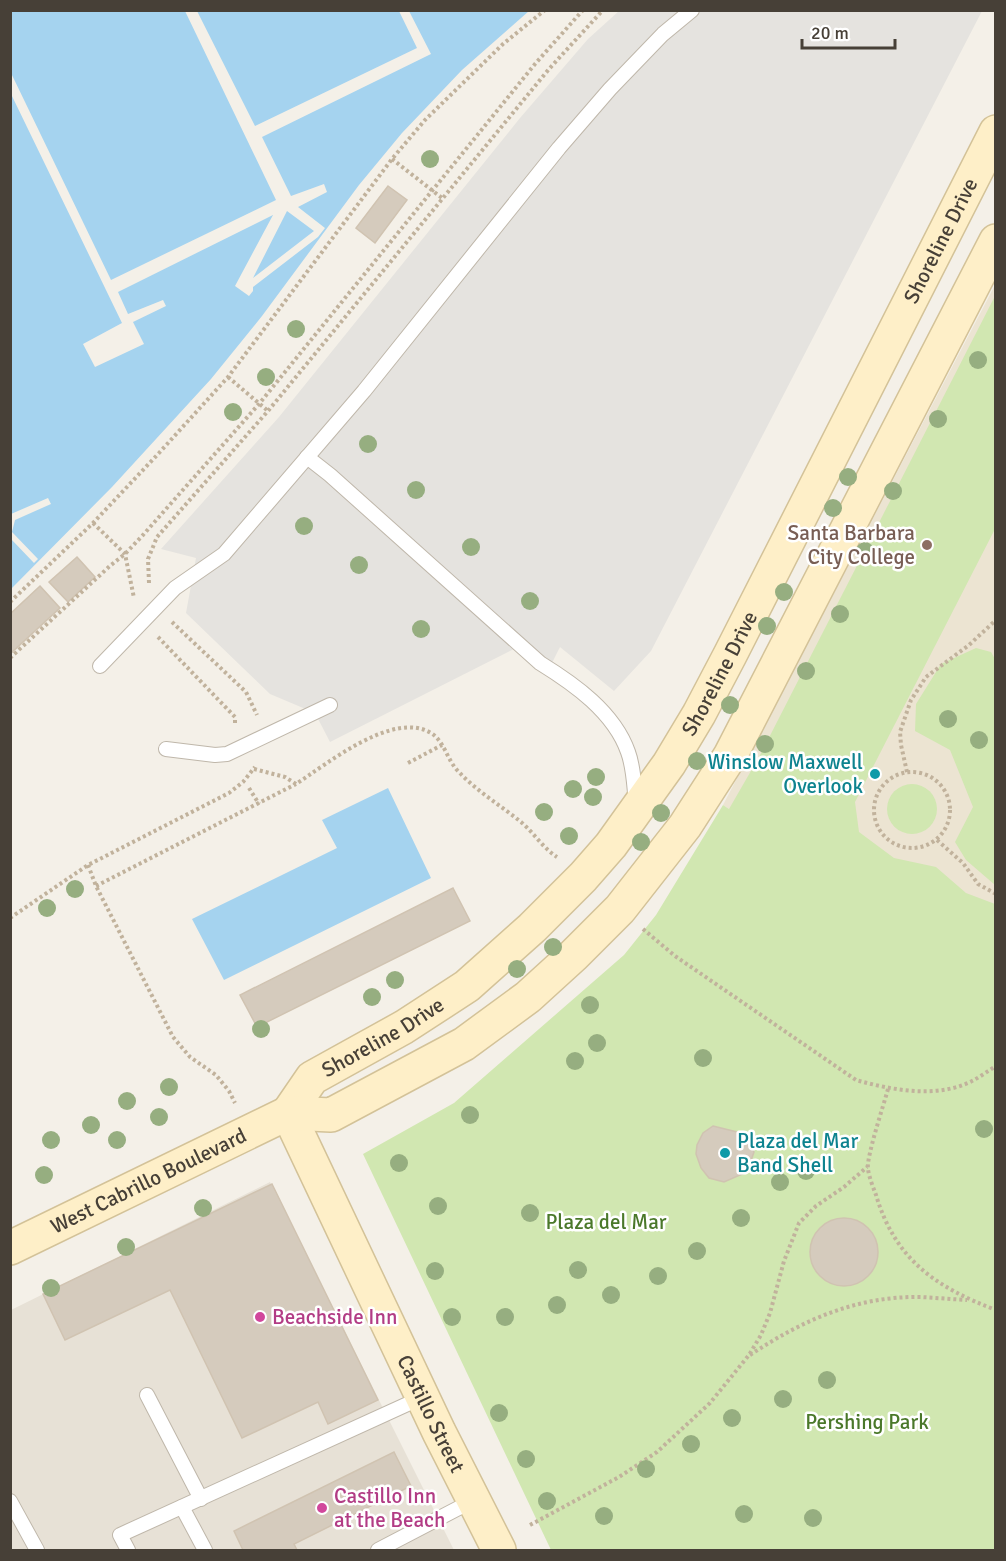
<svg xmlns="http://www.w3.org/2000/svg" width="1006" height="1561" font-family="Signika,sans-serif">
  <rect width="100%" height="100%" fill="#f4f0e8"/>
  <polygon fill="#e7e1d6" points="270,1182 454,1550 11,1550 11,1310"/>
  <polygon fill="#ece4d2" points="995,285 995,991 723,805"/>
  <g fill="#d1e7b1">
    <polygon points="995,296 995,529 855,802 859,832 894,858 936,867 966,893 995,904 995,1550 551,1550 363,1154 454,1103 624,955 656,915 723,805 729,809 759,757"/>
    <polygon points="976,648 991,652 995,659 995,885 966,860 955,842 973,807 950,750 915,731 916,704 941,664"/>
    <circle cx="912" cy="809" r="25"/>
  </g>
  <polygon fill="#e5e3df" points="619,11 982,11 651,651 614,691 560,647 552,663 526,643 330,742 315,713 270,694 186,613 196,558 161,549 279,417 520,118 588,39"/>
  <g fill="#a5d3ef">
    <polygon points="11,11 529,11 462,70 402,133 359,185 262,316 211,379 112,487 11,589"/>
    <polygon points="388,788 431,878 224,980 192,919 337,848 322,820"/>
  </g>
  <g fill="#f4f0e8" fill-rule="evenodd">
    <path d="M185 11H197L255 126 417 48 399 11H409L431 54 262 137 291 196 324 184 327 192 298 207 325 228 318 237 253 287V291L249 296 235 286 273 215 118 292 128 314 163 300 166 306 133 322 144 344 95 367 83 344 122 323 11 94V73L111 280 276 200ZM287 211 314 231 253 278Z"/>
    <polygon points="48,498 51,504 15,520 12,532 38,559 34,563 11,539 11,514"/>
  </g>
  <g fill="#d5cbbd" stroke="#d0c3b1" stroke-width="1.5">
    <polygon points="388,186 407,200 375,243 356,228"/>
    <polygon points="77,557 95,577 68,602 49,582"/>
    <polygon points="40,586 60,608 10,654 10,614"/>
    <polygon points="453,888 470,921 257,1027 240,995"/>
    <polygon points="713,1126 745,1134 754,1152 747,1172 724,1182 709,1178 701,1168 696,1154 697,1145 703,1133"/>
    <polygon points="272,1184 378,1400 328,1424 318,1402 242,1438 170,1290 65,1340 43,1294"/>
    <circle cx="844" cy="1252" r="34"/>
    <polygon points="394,1452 411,1486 294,1544 297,1550 243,1550 234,1531"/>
  </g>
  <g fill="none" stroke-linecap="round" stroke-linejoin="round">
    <defs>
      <g id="lane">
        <path d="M307 457 330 475 540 663C574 684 614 712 628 752 634 768 634 786 636 803"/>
        <polyline points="100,666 175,588 224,554 364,391 559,148 610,89 663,34 692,10"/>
        <polyline points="166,749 215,755 227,754 330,705"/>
        <polyline points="147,1395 201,1499"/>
        <polyline points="10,1501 37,1550"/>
        <polyline points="182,1507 205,1550"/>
        <polyline points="128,1550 120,1535 423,1397"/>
        <polyline points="378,1550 474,1500"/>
      </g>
      <g id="secondary">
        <path id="s1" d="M288 1113 312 1078 404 1027 467 986 532 928 583 877 611 845 669 764 699 714 730 655 996 132"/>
        <path id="s2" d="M288 1113 439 1432 499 1550"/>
        <path id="s3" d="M10 1248 288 1113 331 1115 464 1044 528 997 573 956 620 909 685 826 730 756 996 241"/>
      </g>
    </defs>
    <use href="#lane" stroke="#bfb7aa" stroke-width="16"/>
    <use href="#secondary" stroke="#d3c298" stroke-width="36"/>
    <g stroke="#c1b29c" stroke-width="4" stroke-dasharray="3 3" stroke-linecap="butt">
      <polyline points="392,159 442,198"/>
      <polyline points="228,377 268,411"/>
      <polyline points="93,523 125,554 134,598"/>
      <polyline points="149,583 148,559 157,537 268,411 549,69 603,10"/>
      <polyline points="10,602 93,523 159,453 228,377 392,159 425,120 503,44 545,10"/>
      <polyline points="172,622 246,692 257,715"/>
      <polyline points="158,637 235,717 235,725"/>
      <polyline points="10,658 111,565 125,554 143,535 259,404 535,64 583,10"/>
      <polyline points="408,763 442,745"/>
      <path d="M254 769 285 777 296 784C327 764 393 710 431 733 444 741 447 759 457 770 475 790 500 805 521 822 534 833 543 848 557 857"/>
      <circle cx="912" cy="810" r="38"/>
      <polyline points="907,772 901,745 900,732 911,700 926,677 969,645 996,620"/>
      <polyline points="249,788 259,804"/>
      <polyline points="937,840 963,863 978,884 996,894"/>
      <polyline points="88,865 96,886 173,1037 190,1057 216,1075 229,1091 235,1103"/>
      <polyline points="96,886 296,784"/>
      <polyline points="10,918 88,865 229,793 243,782 255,767"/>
      <path d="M643 929 675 956 856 1080C892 1090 937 1099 972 1081 980 1077 988 1071 996 1066"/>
      <path d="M888 1089C884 1104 866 1158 868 1169 869 1177 873 1187 876 1195 895 1259 935 1287 996 1310"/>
      <path d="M750 1355C803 1320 856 1296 921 1297 936 1298 951 1299 967 1300"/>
      <polyline points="530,1525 619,1477 657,1452 710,1403 749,1355 761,1335 770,1313 784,1261 799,1223 816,1206 844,1187 867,1167"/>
    </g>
    <use href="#lane" stroke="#fff" stroke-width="14"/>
    <use href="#secondary" stroke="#feefc8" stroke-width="33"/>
  </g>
  <g fill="#96ae80">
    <circle cx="430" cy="159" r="9"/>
    <circle cx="296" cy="329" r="9"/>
    <circle cx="978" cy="360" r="9"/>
    <circle cx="266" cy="377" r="9"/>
    <circle cx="233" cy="412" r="9"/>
    <circle cx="938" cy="419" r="9"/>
    <circle cx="368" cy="444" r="9"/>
    <circle cx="848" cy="477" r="9"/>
    <circle cx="416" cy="490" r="9"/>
    <circle cx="893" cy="491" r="9"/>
    <circle cx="833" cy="508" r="9"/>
    <circle cx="304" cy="526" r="9"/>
    <circle cx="471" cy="547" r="9"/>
    <circle cx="865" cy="551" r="9"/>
    <circle cx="359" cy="565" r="9"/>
    <circle cx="784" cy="592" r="9"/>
    <circle cx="530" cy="601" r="9"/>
    <circle cx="840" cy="614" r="9"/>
    <circle cx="767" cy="626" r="9"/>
    <circle cx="421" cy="629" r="9"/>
    <circle cx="806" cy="671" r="9"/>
    <circle cx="730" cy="705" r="9"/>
    <circle cx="948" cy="719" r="9"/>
    <circle cx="979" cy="740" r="9"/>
    <circle cx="765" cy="744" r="9"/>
    <circle cx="697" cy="761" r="9"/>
    <circle cx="596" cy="777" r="9"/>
    <circle cx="573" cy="789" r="9"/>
    <circle cx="593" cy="797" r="9"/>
    <circle cx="544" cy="812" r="9"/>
    <circle cx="661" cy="813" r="9"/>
    <circle cx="569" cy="836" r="9"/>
    <circle cx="641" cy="842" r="9"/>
    <circle cx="75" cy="889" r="9"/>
    <circle cx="47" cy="908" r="9"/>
    <circle cx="553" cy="947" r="9"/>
    <circle cx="517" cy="969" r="9"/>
    <circle cx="395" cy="980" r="9"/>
    <circle cx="372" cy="997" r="9"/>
    <circle cx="590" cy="1005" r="9"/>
    <circle cx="261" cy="1029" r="9"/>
    <circle cx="597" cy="1043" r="9"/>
    <circle cx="703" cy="1058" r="9"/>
    <circle cx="575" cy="1061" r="9"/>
    <circle cx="169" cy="1087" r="9"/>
    <circle cx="127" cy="1101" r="9"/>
    <circle cx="470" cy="1115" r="9"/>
    <circle cx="159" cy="1117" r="9"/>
    <circle cx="91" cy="1125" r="9"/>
    <circle cx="984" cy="1129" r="9"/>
    <circle cx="51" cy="1140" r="9"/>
    <circle cx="117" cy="1140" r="9"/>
    <circle cx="399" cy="1163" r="9"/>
    <circle cx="806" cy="1171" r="9"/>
    <circle cx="44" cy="1175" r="9"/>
    <circle cx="780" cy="1182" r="9"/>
    <circle cx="438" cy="1206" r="9"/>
    <circle cx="203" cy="1208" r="9"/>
    <circle cx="530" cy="1213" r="9"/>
    <circle cx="741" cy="1218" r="9"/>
    <circle cx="126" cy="1247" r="9"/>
    <circle cx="697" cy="1251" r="9"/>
    <circle cx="578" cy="1270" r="9"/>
    <circle cx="435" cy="1271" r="9"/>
    <circle cx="658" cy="1276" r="9"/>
    <circle cx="51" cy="1288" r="9"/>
    <circle cx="611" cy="1295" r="9"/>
    <circle cx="557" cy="1305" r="9"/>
    <circle cx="452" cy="1317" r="9"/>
    <circle cx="505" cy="1317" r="9"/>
    <circle cx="827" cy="1380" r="9"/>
    <circle cx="783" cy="1399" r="9"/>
    <circle cx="499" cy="1413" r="9"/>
    <circle cx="732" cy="1418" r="9"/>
    <circle cx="691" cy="1444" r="9"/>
    <circle cx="526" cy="1459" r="9"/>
    <circle cx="646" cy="1469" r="9"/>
    <circle cx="547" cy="1501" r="9"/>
    <circle cx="744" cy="1514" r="9"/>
    <circle cx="604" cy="1516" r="9"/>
    <circle cx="813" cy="1518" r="9"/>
  </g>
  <circle fill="#8d6e63" stroke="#fff" stroke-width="2" cx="927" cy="545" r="6"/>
  <g fill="#0f9aa8" stroke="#fff" stroke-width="2">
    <circle cx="875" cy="774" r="6"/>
    <circle cx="725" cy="1153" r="6"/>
  </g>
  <g fill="#d1479c" stroke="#fff" stroke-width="2">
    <circle cx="260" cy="1317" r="6"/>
    <circle cx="322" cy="1508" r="6"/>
  </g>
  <g text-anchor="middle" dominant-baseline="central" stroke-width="5" stroke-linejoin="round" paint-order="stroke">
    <g font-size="21" fill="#474037" stroke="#fff">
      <text stroke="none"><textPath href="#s1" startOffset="1114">Shoreline Drive</textPath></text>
      <text stroke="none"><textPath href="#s1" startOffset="628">Shoreline Drive</textPath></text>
      <text stroke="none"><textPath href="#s1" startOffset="124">Shoreline Drive</textPath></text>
      <text stroke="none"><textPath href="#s3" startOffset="154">West Cabrillo Boulevard</textPath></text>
      <text stroke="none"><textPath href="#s2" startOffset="333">Castillo Street</textPath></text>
    </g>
    <g font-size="21" fill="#785e54" stroke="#fff" text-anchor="end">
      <text x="915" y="533">Santa Barbara<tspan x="915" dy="24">City College</tspan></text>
    </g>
    <g font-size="21" fill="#0d838f" stroke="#fff" text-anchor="end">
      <text x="863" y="762">Winslow Maxwell<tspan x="863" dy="24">Overlook</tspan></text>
      <text x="737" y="1141" text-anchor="start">Plaza del Mar<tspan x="737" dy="24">Band Shell</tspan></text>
    </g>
    <g font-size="21" fill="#4a782a" stroke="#fff">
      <text x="606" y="1222">Plaza del Mar</text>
      <text x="867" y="1422">Pershing Park</text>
    </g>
    <g font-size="21" fill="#b23c85" stroke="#fff" text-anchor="start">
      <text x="272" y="1317">Beachside Inn</text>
      <text x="334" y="1496">Castillo Inn<tspan x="334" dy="24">at the Beach</tspan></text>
    </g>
  </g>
  <rect width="1006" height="1561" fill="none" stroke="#474037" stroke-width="24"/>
  <path d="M802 39v9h93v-9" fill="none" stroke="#474037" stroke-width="3"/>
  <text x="811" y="39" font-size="18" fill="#474037" stroke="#ffffff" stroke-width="4.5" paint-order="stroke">20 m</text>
</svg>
